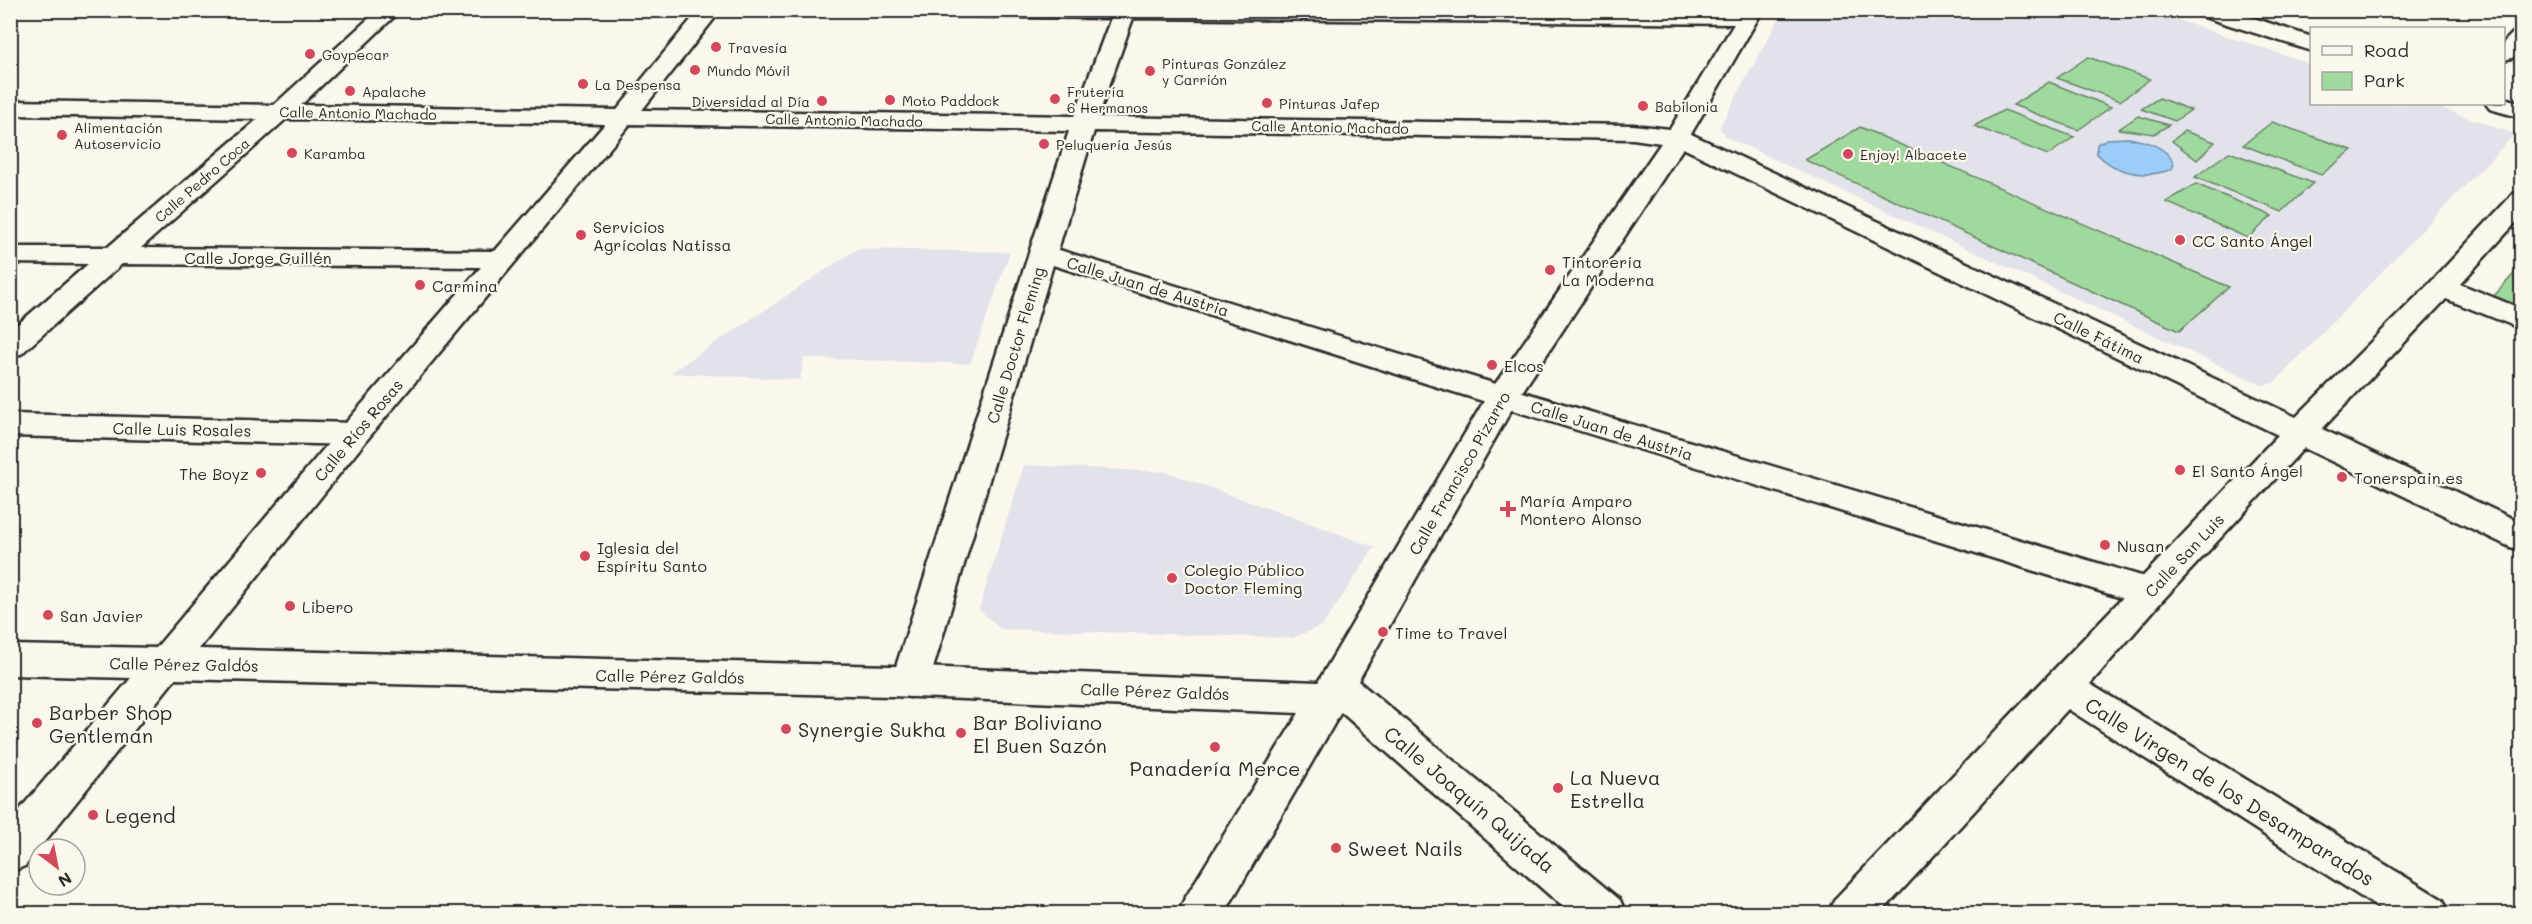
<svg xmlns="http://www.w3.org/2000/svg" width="2532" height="924" font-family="Mali,sans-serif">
  <rect width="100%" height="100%" fill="#fbf7ec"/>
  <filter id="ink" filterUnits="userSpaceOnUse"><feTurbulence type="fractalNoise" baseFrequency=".0167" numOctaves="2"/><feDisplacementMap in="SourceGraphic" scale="12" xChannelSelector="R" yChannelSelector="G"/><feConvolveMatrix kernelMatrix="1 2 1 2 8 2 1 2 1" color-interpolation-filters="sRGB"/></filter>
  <g filter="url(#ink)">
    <g fill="#e2e3ea">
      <polygon points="1911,10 1942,17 1951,10 2148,10 2311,64 2312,104 2430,104 2515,134 2274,383 2262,385 1728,138 1719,128 1783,11"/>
      <polygon points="857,249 1010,252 970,364 804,358 800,380 670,373"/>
      <polygon points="1024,465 1167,472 1375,547 1323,625 1293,638 1000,629 979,609"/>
    </g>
    <g fill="#a0d99e" stroke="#668264" stroke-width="1.5">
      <polygon points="2088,57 2150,79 2120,101 2057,78"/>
      <polygon points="2049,82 2111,107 2078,130 2013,105"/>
      <polygon points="2159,98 2191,110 2175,121 2141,109"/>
      <polygon points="2004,110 2074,137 2048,155 1974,126"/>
      <polygon points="2138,116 2169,125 2154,134 2119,129"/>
      <polygon points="2272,122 2352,150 2321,175 2243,145"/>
      <polygon points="1860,127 2229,287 2179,331 1805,160"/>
      <polygon points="2184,131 2215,142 2197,160 2172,141"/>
      <polygon points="2229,152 2313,183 2282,212 2195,177"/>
      <polygon points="2196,184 2272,216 2248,238 2166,202"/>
      <polygon points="2521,266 2521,308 2493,297"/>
    </g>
    <path fill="#9ccdf8" stroke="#6f8ca6" stroke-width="1.5" d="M2128 138C2145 141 2167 146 2174 164L2172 169C2147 179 2116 174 2097 154V144L2107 139Z"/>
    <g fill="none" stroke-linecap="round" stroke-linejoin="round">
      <defs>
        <g id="pedestrian">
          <polygon points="1043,245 1466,375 2148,578 2161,582 2166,592 2161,602 2148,606 1444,389 1053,265 929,682 924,693 910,697 896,693 891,682 1029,253 1033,247"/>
          <polygon points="10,414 354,423 365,426 370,434 365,442 354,445 10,436"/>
        </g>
        <g id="minor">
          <path d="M378 10H401L301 105 617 110 699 10H721L642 110 1074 116 1111 18 923 16 915 15 913 10H1763L1691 134 2296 417 2432 281 2513 194 2522 192V216L2460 284 2522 309V329L2446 299 2322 429 2522 523V550L2510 547 2304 448 2161 602 2090 684 2443 900 2449 914H2388L2068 709 1880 914H1828L1834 900 2278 435 1683 148 1518 398 1358 681 1620 900 1626 914H1571L1341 712 1224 914H1178L1184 900 1299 713 891 696 175 679 25 866 10 872V821L131 678 10 675V645L156 648 343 426 481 267 122 264 21 354 10 356V331L88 264 10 263V247H108L258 119 10 115V101L274 105ZM1133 18 1734 24 1670 129 1633 125 1098 117ZM286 119 605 124 495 251 141 248ZM630 124 1069 131 1029 253 1033 259 1043 261 1053 259 1057 253 1094 131 1633 139 1661 143 1487 396 1318 682 891 666 199 649 365 442Z"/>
          <polygon points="2196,10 2229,10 2312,37 2312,51 2198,15"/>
          <polygon points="2522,30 2522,49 2512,58 2504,60 2504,42 2514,32"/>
          <polygon points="2504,98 2522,103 2522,118 2490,109 2486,104 2504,104"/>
        </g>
      </defs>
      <use href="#pedestrian" stroke="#2b2b2b" stroke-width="5"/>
      <use href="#minor" stroke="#2b2b2b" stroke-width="5"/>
      <use href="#pedestrian" fill="#fbf7ec" fill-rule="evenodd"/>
      <use href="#minor" fill="#fbf7ec" fill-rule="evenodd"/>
    </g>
  </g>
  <g fill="#d1495b" stroke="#fbf7ec" stroke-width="2">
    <circle cx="716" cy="47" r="6"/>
    <circle cx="310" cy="54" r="6"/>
    <circle cx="695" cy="70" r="6"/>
    <circle cx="1150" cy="71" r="6"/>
    <circle cx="583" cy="84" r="6"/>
    <circle cx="350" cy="91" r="6"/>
    <circle cx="1055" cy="99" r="6"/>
    <circle cx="890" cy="100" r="6"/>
    <circle cx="822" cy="101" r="6"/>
    <circle cx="1267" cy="103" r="6"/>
    <circle cx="1643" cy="106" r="6"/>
    <circle cx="62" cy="135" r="6"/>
    <circle cx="1044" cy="144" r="6"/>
    <circle cx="292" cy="153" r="6"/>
    <circle cx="1848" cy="154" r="6"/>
    <circle cx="581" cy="235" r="6"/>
    <circle cx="2180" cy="240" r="6"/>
    <circle cx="1550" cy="270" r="6"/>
    <circle cx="420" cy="285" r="6"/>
    <circle cx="1492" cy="365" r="6"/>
    <circle cx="2180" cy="470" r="6"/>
    <circle cx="261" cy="473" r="6"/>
    <circle cx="2342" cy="477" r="6"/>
    <path d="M1505 500h6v6h6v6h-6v6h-6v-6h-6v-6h6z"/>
    <circle cx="2105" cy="545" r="6"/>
    <circle cx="585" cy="556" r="6"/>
    <circle cx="1172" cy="578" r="6"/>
    <circle cx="290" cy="606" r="6"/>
    <circle cx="48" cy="615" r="6"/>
    <circle cx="1383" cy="632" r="6"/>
    <circle cx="37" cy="723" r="6"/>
    <circle cx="786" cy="729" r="6"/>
    <circle cx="961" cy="733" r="6"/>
    <circle cx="1215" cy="747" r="6"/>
    <circle cx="1558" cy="788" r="6"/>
    <circle cx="93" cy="815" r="6"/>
    <circle cx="1336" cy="848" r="6"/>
  </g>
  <g text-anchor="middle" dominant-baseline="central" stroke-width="4.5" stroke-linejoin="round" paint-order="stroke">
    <g font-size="14" fill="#2b2b2b" stroke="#fbf7ec" text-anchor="start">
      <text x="728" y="47">Travesía</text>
      <text x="322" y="54">Goypecar</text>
      <text x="1162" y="63">Pinturas González<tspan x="1162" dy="16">y Carrión</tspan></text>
      <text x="707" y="70">Mundo Móvil</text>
      <text x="595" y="84">La Despensa</text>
      <text x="362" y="91">Apalache</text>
      <text x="1067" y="91">Frutería<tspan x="1067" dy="16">6 Hermanos</tspan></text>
      <text x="902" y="100">Moto Paddock</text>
      <text x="810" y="101" text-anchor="end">Diversidad al Día</text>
      <text x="1279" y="103">Pinturas Jafep</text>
      <text x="1655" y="106">Babilonia</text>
      <text x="74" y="127">Alimentación<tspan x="74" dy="16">Autoservicio</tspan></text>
      <text x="1056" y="144">Peluquería Jesús</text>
      <text x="304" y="153">Karamba</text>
      <text x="1860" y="154">Enjoy! Albacete</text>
    </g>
    <g font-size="14" fill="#2b2b2b" stroke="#fbf7ec">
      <text transform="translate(358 113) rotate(1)">Calle Antonio Machado</text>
      <text transform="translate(844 120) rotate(1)">Calle Antonio Machado</text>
      <text transform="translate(1330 127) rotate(1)">Calle Antonio Machado</text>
      <text transform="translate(202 180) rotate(-41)">Calle Pedro Coca</text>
    </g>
    <g font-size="16" fill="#2b2b2b" stroke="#fbf7ec" text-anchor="start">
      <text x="593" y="226">Servicios<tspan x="593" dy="18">Agrícolas Natissa</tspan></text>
      <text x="2192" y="240">CC Santo Ángel</text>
      <text x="1562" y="261">Tintorería<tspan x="1562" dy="18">La Moderna</tspan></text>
      <text x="432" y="285">Carmina</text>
      <text x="1504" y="365">Elcos</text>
      <text x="2192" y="470">El Santo Ángel</text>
      <text x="249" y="473" text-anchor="end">The Boyz</text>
      <text x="2354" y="477">Tonerspain.es</text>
      <text x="1520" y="500">María Amparo<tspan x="1520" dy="18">Montero Alonso</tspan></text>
      <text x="2117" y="545">Nusan</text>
      <text x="597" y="547">Iglesia del<tspan x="597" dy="18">Espíritu Santo</tspan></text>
      <text x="1184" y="569">Colegio Público<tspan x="1184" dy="18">Doctor Fleming</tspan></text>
      <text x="302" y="606">Libero</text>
      <text x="60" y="615">San Javier</text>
      <text x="1395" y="632">Time to Travel</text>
    </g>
    <g font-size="16" fill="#2b2b2b" stroke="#fbf7ec">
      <text x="258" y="257">Calle Jorge Guillén</text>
      <text transform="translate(1148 286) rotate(17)">Calle Juan de Austria</text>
      <text transform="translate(2099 337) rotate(26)">Calle Fátima</text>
      <text transform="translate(1015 345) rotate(-73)">Calle Doctor Fleming</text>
      <text transform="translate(182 429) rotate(1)">Calle Luis Rosales</text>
      <text transform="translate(358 430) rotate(-50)">Calle Ríos Rosas</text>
      <text transform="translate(1612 430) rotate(17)">Calle Juan de Austria</text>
      <text transform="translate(1459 473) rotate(-60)">Calle Francisco Pizarro</text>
      <text transform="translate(2184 555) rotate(-47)">Calle San Luis</text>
      <text transform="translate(184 664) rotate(1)">Calle Pérez Galdós</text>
      <text transform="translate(670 676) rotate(1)">Calle Pérez Galdós</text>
      <text transform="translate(1155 691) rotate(2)">Calle Pérez Galdós</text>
    </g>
    <g font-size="20" fill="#2b2b2b" stroke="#fbf7ec" text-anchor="start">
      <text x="49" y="712">Barber Shop<tspan x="49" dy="23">Gentleman</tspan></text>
      <text x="973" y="722">Bar Boliviano<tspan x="973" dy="23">El Buen Sazón</tspan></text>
      <text x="798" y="729">Synergie Sukha</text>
      <text x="1215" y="768" text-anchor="middle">Panadería Merce</text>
      <text x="1570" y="777">La Nueva<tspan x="1570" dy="23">Estrella</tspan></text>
      <text x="105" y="815">Legend</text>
      <text x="1348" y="848">Sweet Nails</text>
    </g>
    <g font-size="20" fill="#2b2b2b" stroke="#fbf7ec">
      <text transform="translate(2230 791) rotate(32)">Calle Virgen de los Desamparados</text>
      <text transform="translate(1470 799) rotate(40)">Calle Joaquín Quijada</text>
    </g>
  </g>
  <rect width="2532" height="924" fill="none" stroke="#fbf7ec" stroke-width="36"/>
  <rect x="18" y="18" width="2496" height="888" fill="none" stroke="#2b2b2b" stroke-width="2" filter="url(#ink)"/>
  <rect x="2310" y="27" width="195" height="78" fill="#fbf7ec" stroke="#a8a59f" stroke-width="1.5"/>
  <rect x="2322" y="46" width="30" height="9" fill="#fbf7ec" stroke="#a8a59f" stroke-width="1.5"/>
  <text x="2364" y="57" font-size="18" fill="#2b2b2b">Road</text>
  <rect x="2322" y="72" width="30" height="18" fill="#a0d99e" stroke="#a8a59f" stroke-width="1.5"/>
  <text x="2364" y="87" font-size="18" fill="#2b2b2b">Park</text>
  <g transform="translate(57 867) rotate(148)"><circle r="28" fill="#fbf7ec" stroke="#a8a59f" stroke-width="1.5"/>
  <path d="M0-4.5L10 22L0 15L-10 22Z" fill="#d1495b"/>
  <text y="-9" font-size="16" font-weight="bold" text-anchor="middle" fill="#2b2b2b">N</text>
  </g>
</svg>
